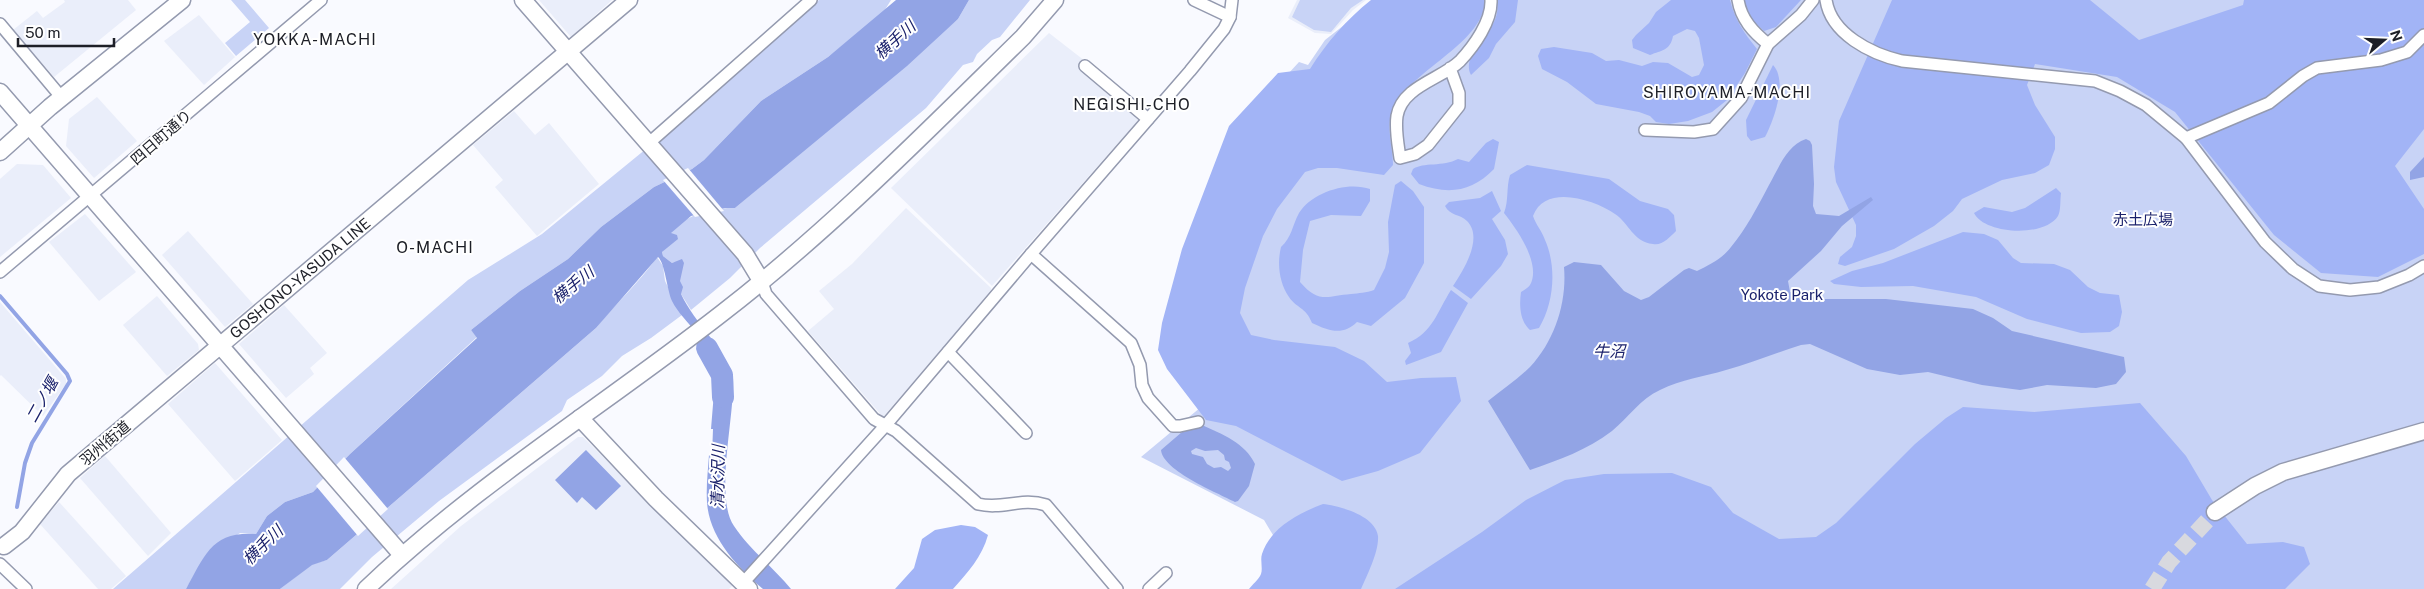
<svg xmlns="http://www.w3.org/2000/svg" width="2424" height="589" font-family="'Public Sans','Noto Sans JP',sans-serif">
  <rect width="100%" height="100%" fill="#f9faff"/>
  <g fill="#eaeefa">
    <polygon points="64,0 128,0 136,10 54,77 13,30 37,11 43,18 65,2"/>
    <polygon points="539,0 612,0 571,37"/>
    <polygon points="1297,0 1366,0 1353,10 1331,34 1315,33 1288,18"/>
    <polygon points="199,15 235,57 204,85 164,41"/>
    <polygon points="1049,33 1085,61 1141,117 992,286 891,188"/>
    <polygon points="97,97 137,141 94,178 66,146 69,119"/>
    <polygon points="514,111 535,135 549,123 599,184 537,236 495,187 503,180 473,145"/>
    <polygon points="17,164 43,165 71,198 0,257 0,179"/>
    <polygon points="906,208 991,288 991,292 883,417 808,331 834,309 819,291 852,264"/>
    <polygon points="85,214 136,272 99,301 49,242"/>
    <polygon points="188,231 253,304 225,327 162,255"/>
    <polygon points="157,296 198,344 199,350 167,376 123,325"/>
    <polygon points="0,302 66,379 66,384 43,416 1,375 0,376"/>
    <polygon points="284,305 327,353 310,368 314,374 286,398 239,344"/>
    <polygon points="215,363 282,440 235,481 168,404"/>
    <polygon points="578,437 583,437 733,585 729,589 391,589 461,526"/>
    <polygon points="105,456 171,533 148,556 80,478"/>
    <polygon points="59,502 126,576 111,589 98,589 40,524"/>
  </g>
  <g fill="#c8d3f6">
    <polygon points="231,0 245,0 269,28 236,56 225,43 250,22"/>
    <polygon points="819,0 891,0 883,13 828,57 761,101 704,160 692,169 654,187 601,227 568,259 520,291 471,330 477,337 350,454 313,492 285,502 267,516 256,534 240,533 204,558 186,589 113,589 468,280 542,234 663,135"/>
    <path d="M969 0H1030L1000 37 992 40 977 54 973 62 963 65 926 108 760 248 730 278 691 310 681 294 676 262 672 263 663 256 662 252C667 247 666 239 670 234 683 215 713 207 735 208L958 19Z"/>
    <polygon points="1300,0 1363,0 1351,8 1331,32 1314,30 1292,17"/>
    <polygon points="1376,0 2424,0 2424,589 1305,589 1264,520 1141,457 1201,407 1241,125 1299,62 1308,65 1325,40"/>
    <path d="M657 257 663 266 665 281 682 315 651 338 622 356 602 376 567 400 562 411 439 501 372 557 340 589H280L312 564 327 560 596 328C615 304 640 282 657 257Z"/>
  </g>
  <g fill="#a2b4f6">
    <path d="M1371 0H1486C1481 47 1409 69 1392 112 1386 128 1393 148 1393 165L1384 175 1337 168H1318L1305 172 1277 209 1263 236 1245 288 1240 313 1251 335 1274 340 1335 347 1364 361 1387 382 1421 378 1456 377 1461 401 1420 453 1378 471 1342 481 1236 426 1206 420 1167 369 1158 350 1162 323 1182 249 1229 126 1278 73 1310 69C1327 42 1346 20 1371 0Z"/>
    <path d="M1496 0H1518L1515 22 1496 44 1489 58 1471 75C1459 49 1506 30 1496 0Z"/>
    <path d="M1671 0H1730C1735 20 1744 33 1757 49L1745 73 1727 100 1712 112 1688 121 1669 124 1656 122 1650 116 1639 112 1596 104 1567 82 1542 69 1538 56 1541 49 1554 47 1592 53 1606 61 1619 60 1642 66 1653 62 1668 63 1692 77 1699 75 1704 65 1699 38 1695 31 1687 29 1673 36C1670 51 1662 50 1650 55L1633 48 1632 40 1636 35 1649 23 1656 12Z"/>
    <polygon points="1743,0 1801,0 1776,27 1764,31 1753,21"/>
    <polygon points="1892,0 2090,0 2139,40 2243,5 2244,0 2424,0 2424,129 2395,166 2424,209 2424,254 2378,277 2321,273 2274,235 2175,112 2117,77 2035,64 2027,85 2035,105 2055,137 2055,149 2049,165 2035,173 2002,180 1962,199 1953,211 1934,226 1894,249 1845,266 1838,264 1840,257 1852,247 1856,236 1856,225 1836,182 1834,167 1839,121"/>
    <path d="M1773 65C1788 81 1774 120 1765 137L1751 141 1747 136 1746 120Z"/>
    <path d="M1493 139 1499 142 1494 169C1472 192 1448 195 1419 184L1411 174 1413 169C1423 162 1443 167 1458 159L1469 162 1486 143Z"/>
    <path d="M1527 165 1609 179 1640 201 1668 209 1674 215 1676 231C1670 237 1662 246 1653 244 1633 242 1629 223 1615 214 1593 199 1545 184 1533 216 1536 225 1542 231 1545 240 1557 267 1554 303 1539 328L1530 330C1520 321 1519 306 1521 292 1524 290 1528 288 1530 285 1542 264 1516 228 1504 213 1509 200 1506 188 1510 175Z"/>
    <path d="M1401 181 1413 191 1424 207V263L1405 298 1371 326 1357 322C1343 336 1329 331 1312 323 1306 307 1296 308 1289 297 1279 283 1277 263 1281 247 1292 237 1292 226 1299 213 1312 192 1348 181 1370 189V201L1361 216 1331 215 1310 221 1303 250 1300 282C1319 304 1327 296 1351 294 1359 293 1366 293 1374 290L1385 268 1389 252 1388 222 1395 185Z"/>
    <path d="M2056 188 2061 193C2060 200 2061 211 2058 216 2044 238 1984 234 1974 213L1984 207 2012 212 2025 208Z"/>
    <path d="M1492 191 1501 211 1492 219 1505 240 1508 254 1501 266 1471 299 1453 286C1463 271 1484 238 1467 221 1460 214 1450 216 1445 206L1449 202 1480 198Z"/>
    <polygon points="1963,232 1984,234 1998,240 2013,258 2021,263 2054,264 2070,270 2088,287 2100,293 2119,295 2122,312 2119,326 2110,332 2081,333 2027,319 1976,297 1913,286 1861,287 1834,284 1830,281 1852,271 1883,263"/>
    <path d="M1451 290 1468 303 1441 352 1406 365 1405 361 1411 353 1408 343C1433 332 1437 312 1451 290Z"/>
    <polygon points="2140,403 2186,456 2212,500 2247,544 2283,542 2304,547 2310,564 2285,589 1395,589 1482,532 1526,500 1565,480 1604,474 1672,473 1711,487 1733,513 1779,539 1816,537 1836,523 1915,444 1946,418 1963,407 2034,412"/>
    <path d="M1323 504C1339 506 1375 515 1378 536 1379 552 1367 575 1361 589H1249C1252 585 1259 579 1261 574 1263 568 1260 560 1262 554 1270 528 1299 513 1323 504Z"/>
    <path d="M961 525 975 527 988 535C982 557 968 572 953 589H895L914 568 922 539 935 530Z"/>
  </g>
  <g fill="#92a4e5" fill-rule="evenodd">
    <path d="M896 0H969L958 19 907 66 735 208H725L691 216 671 233 677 235 678 239 662 252 663 256 672 263 682 259 684 263 680 281 683 287 681 294C695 324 723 345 733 378 735 416 714 497 734 526 749 549 774 568 791 589H763C737 567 709 537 707 502 706 486 708 470 709 455H712L713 429H711L716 368 721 365C715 346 683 323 672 301 667 290 665 263 658 257L596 328 327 560 312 565 280 589H186C205 555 212 531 256 534L267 516 285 502 313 492 350 454 477 338 471 330 520 291 568 259 601 227 654 187 692 169 704 160 761 101 828 57Z"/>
    <path d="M1806 139 1810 141 1812 145 1814 184 1813 206 1816 214 1839 216 1871 197 1873 200 1842 226 1821 251 1788 281 1790 292 1824 299H1886L1973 309 1993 318 2012 331 2124 357 2126 372 2116 384 2096 388 2047 385 2020 390 1982 385 1928 372 1900 375 1867 369 1810 344 1801 345C1776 353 1751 363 1726 370 1703 377 1682 379 1660 390 1640 399 1629 417 1612 431 1587 450 1559 460 1530 470L1488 401C1502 390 1518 379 1530 367 1555 340 1567 302 1564 267L1574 262 1601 265 1624 291 1641 300 1649 297 1684 270 1689 268 1697 271C1709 265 1722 259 1731 247 1746 229 1758 206 1769 185 1779 168 1786 146 1806 139Z"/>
    <polygon points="2424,157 2424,177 2410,180 2410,172"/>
    <path d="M1202 425C1222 434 1245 443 1255 464L1249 486 1238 501 1235 502C1218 493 1163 471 1161 450L1182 432ZM1196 448 1205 451 1218 450 1224 455 1225 460 1229 462 1231 468 1228 471 1221 467 1214 468 1207 464 1203 457 1192 454 1191 451Z"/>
    <polygon points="586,450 621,486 596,510 582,497 577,503 555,480"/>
  </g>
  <g fill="#f9faff">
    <polygon points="688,168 724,211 695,217 663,180"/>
    <polygon points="344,457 388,509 358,536 316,486"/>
  </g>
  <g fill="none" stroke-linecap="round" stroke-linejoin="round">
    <polyline stroke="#92a4e5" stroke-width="4" points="0,296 67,374 70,381 32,443 25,463 17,507"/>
    <polyline stroke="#92a4e5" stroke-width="22" points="707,348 722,375 723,397"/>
    <polyline stroke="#d8d9df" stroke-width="16" stroke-dasharray="16 8" stroke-linecap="butt" points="2152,589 2169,562 2215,512"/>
    <defs>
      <g id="street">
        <polyline points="1194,0 1230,17"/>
        <path d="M1738 0C1741 19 1753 32 1768 44"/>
        <path d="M1826 0C1831 34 1871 54 1902 61L2095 81 2120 91 2146 105 2186 138 2265 242 2293 269 2319 286 2350 290 2379 287 2409 275 2424 266"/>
        <polyline points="0,24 62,98"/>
        <polyline points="1085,66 1148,119"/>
        <path d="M1450 68 1459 93V106L1428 145 1415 154 1400 158C1398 144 1395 130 1397 116 1402 86 1442 79 1460 61 1474 46 1492 21 1491 0"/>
        <polyline points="1645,130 1694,132 1713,129 1741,98 1768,44 1801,15 1813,0"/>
        <polyline points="2186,138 2269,103 2303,76 2317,68 2381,60 2407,52 2424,35"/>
        <polyline points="649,143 811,0"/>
        <polyline points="1031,254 1131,343 1140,365 1142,385 1148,398 1173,426 1180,426 1198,422"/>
        <polyline points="0,272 321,0"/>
        <path d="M762 282 766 294 874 419 896 431 978 504C1003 510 1021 497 1046 505L1117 589"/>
        <polyline points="948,352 1026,433"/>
        <polyline points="0,564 26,589"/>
        <polyline points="743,583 885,426 1031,254 1190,71 1224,29 1230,17 1232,0"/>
        <polyline points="1149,589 1166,573"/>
      </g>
      <g id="secondary">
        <polyline points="523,0 745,254 762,282"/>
        <polyline points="0,92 402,555"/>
        <polyline points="0,152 50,107 182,0"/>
        <polyline points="580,418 656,499 749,589"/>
        <polyline points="2215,512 2255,486 2283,472 2424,431"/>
        <polyline points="4,546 22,532 68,474 629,0"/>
        <path d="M366 589C475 485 603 406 721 314 829 231 926 132 1023 37L1055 0"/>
      </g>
    </defs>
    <use href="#street" stroke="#949aaf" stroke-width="14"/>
    <use href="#secondary" stroke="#949aaf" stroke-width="19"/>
    <use href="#street" stroke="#fff" stroke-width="11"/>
    <use href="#secondary" stroke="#fff" stroke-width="16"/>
  </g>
  <g text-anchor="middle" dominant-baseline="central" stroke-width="4" stroke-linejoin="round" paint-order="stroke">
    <g font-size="15" fill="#1d1f27" stroke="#fff">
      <text transform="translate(161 137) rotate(-41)">四日町通り</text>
      <text transform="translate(300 278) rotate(-40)">GOSHONO-YASUDA LINE</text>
      <text transform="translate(105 443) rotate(-40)">羽州街道</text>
    </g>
    <g font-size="15" fill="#1b226c" stroke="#fff">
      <text x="2143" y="219">赤土広場</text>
      <text x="1782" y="294">Yokote Park</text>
    </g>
    <g font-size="16" letter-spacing="1" fill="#1d1f27" stroke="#fff">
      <text x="315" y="39">YOKKA-MACHI</text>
      <text x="1727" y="92">SHIROYAMA-MACHI</text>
      <text x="1132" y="104">NEGISHI-CHO</text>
      <text x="435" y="247">O-MACHI</text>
    </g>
    <g font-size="16" font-style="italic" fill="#1a216b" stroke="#fff">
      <text transform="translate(895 40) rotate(-42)">横手川</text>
      <text transform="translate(573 285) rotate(-39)">横手川</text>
      <text x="1609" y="351">牛沼</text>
      <text transform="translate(42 400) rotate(-61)">二ノ堰</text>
      <text transform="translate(718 477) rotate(-89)">清水沢川</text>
      <text transform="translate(263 545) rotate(-44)">横手川</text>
    </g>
  </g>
  <g transform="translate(2384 40) rotate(71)" stroke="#ffffff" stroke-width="4" paint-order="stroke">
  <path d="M0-4L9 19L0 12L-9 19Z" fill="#1d1f27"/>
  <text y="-8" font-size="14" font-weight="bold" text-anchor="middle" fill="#1d1f27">N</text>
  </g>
  <path d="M18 38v8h96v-8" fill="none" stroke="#1d1f27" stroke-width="2.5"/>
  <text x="25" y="38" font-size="15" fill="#1d1f27" stroke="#ffffff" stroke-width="4" paint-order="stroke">50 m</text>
</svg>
